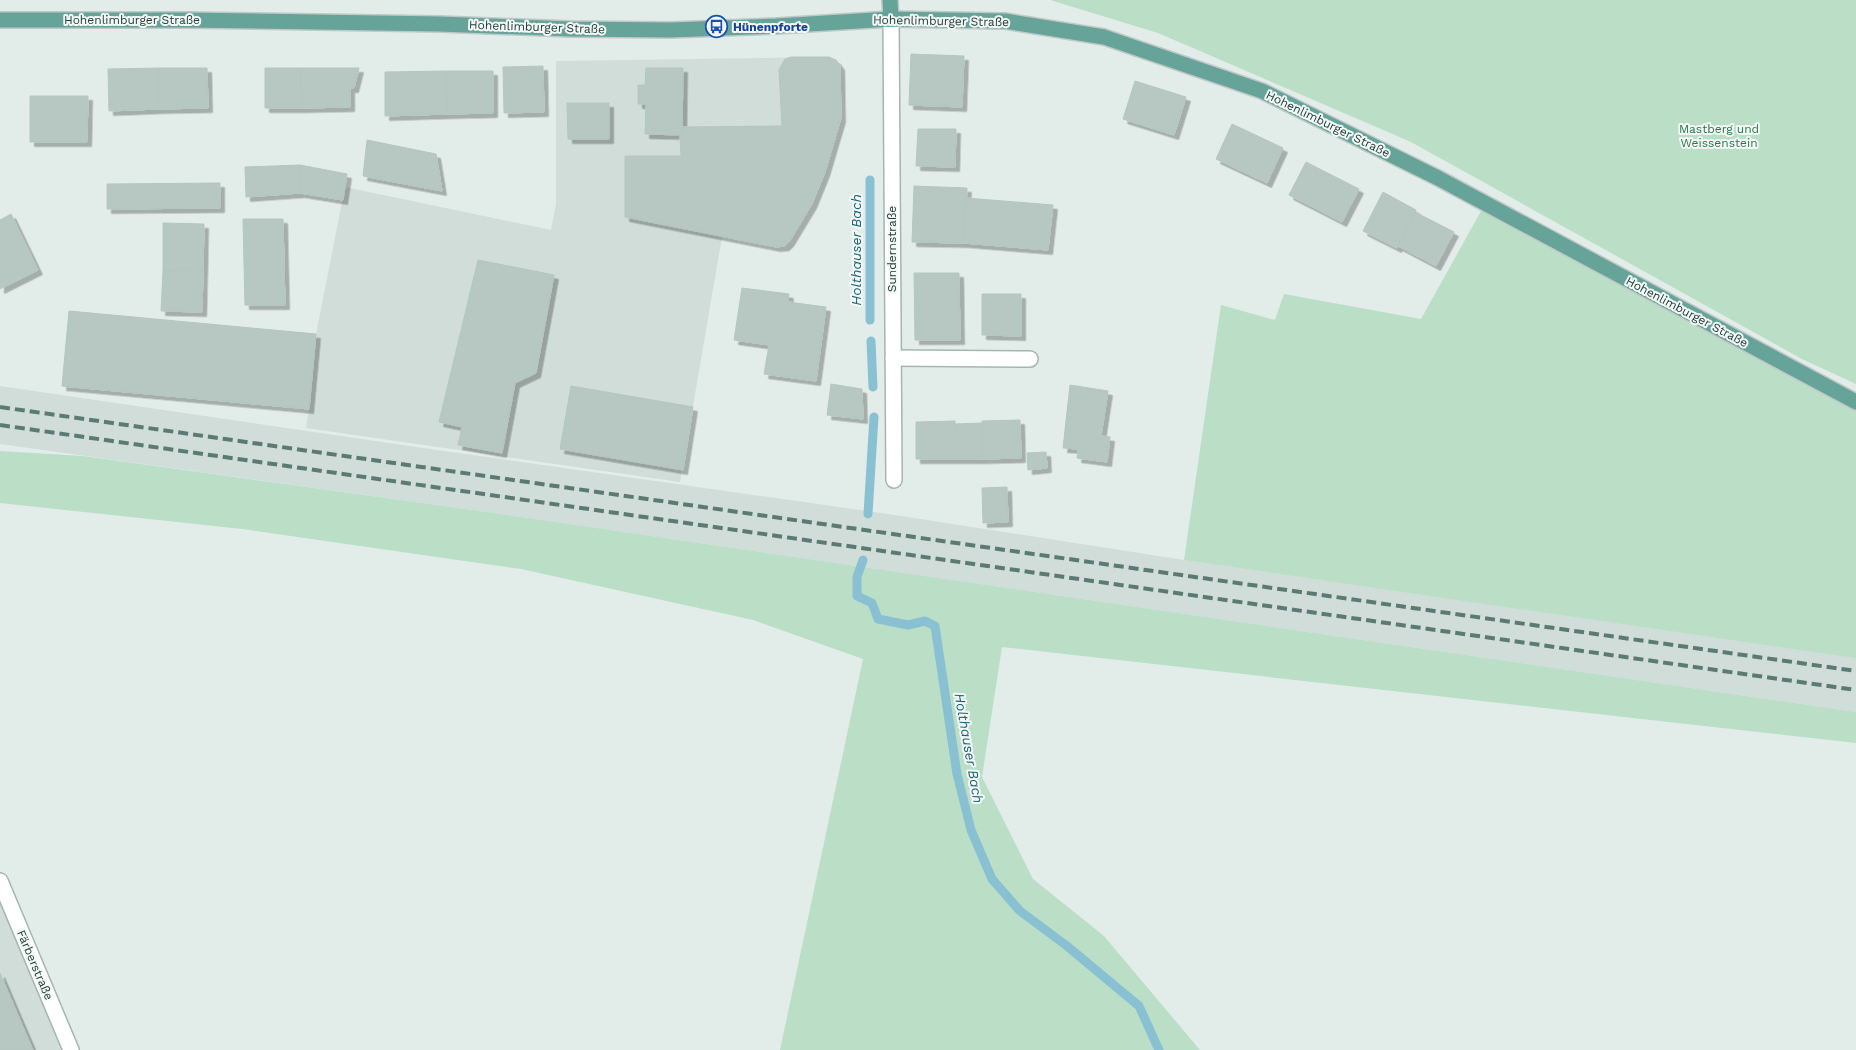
<svg xmlns="http://www.w3.org/2000/svg" width="1856" height="1050" font-family="'Work Sans',sans-serif">
  <defs>
    <filter id="shadow"><feDropShadow dx="4.5" dy="4.5" stdDeviation="0" flood-color="#0004"/></filter>
  </defs>
  <rect width="100%" height="100%" fill="#e2ede9"/>
  <g fill="#d0ddd8">
    <polygon points="829,57 836,60 840,66 841,118 812,204 789,242 785,246 776,247 722,237 680,482 306,428 309,409 62,386 69,311 316,334 345,187 551,230 556,204 556,61"/>
    <polygon points="0,386 437,450 895,515 1184,560 1856,656 1856,712 480,511 0,444"/>
    <polygon points="0,881 70,1050 0,1050"/>
  </g>
  <g fill="#bbdec7">
    <polygon points="1050,0 1856,0 1856,384 1802,359 1411,142 1158,33"/>
    <polygon points="1485,204 1856,404 1856,658 1184,560 1221,305 1275,320 1284,294 1421,319"/>
    <polygon points="0,451 83,456 480,511 1856,712 1856,743 1002,647 982,777 1033,879 1104,936 1200,1050 780,1050 863,659 753,620 521,569 242,529 0,503"/>
  </g>
  <g fill="none" stroke-linecap="round" stroke-linejoin="round">
    <g stroke="#89c1d3" stroke-width="9">
      <polyline points="870,180 870,320"/>
      <polyline points="871,341 873,387"/>
      <polyline points="868,514 874,417"/>
      <polyline points="863,560 857,577 857,596 872,603 878,619 908,625 925,621 935,626 957,774 971,830 992,879 1020,911 1067,946 1139,1006 1159,1050"/>
    </g>
  </g>
  <g fill="#b7c8c2" stroke="#b4c6c1" filter="url(#shadow)">
    <polygon points="911,54 964,56 962,107 909,105"/>
    <polygon points="791,57 829,57 836,60 840,66 841,118 825,172 812,204 789,242 785,246 776,247 625,217 625,156 681,156 680,134 682,135 683,127 782,126 779,70 785,59"/>
    <polygon points="543,66 544,112 504,113 503,67"/>
    <polygon points="158,68 207,68 208,108 158,109"/>
    <polygon points="158,68 158,109 109,111 108,69"/>
    <polygon points="265,68 301,68 302,108 265,108"/>
    <polygon points="301,68 359,68 354,88 350,88 350,107 302,108"/>
    <polygon points="646,68 683,68 682,135 645,134 646,104 638,104 638,85 645,85"/>
    <polygon points="446,71 493,71 493,113 447,114"/>
    <polygon points="446,71 447,114 385,116 385,72"/>
    <polygon points="1135,81 1186,97 1174,135 1123,119"/>
    <polygon points="30,96 88,96 87,142 30,142"/>
    <polygon points="567,103 609,103 609,139 568,139"/>
    <polygon points="1232,124 1283,148 1267,183 1216,159"/>
    <polygon points="918,129 956,129 955,167 916,166"/>
    <polygon points="367,140 436,154 442,191 363,176"/>
    <polygon points="1306,162 1359,189 1342,222 1289,195"/>
    <polygon points="300,165 347,174 343,200 300,193"/>
    <polygon points="300,165 300,193 246,197 245,167"/>
    <polygon points="220,183 220,208 107,209 107,184"/>
    <polygon points="914,186 967,188 964,243 912,242"/>
    <polygon points="1383,192 1416,210 1397,248 1363,231"/>
    <polygon points="966,198 1053,205 1048,250 964,243"/>
    <polygon points="1415,212 1454,232 1436,266 1398,246"/>
    <polygon points="11,214 38,270 0,289 0,220"/>
    <polygon points="243,219 283,219 284,264 244,264"/>
    <polygon points="163,223 204,224 203,272 163,271"/>
    <polygon points="478,260 554,275 536,373 515,383 502,453 458,445 462,427 439,422"/>
    <polygon points="244,264 284,264 285,305 245,305"/>
    <polygon points="163,271 203,272 202,312 161,311"/>
    <polygon points="914,273 959,273 960,340 915,340"/>
    <polygon points="742,288 789,294 788,302 826,307 816,381 764,374 769,345 734,340"/>
    <polygon points="982,294 1021,294 1021,336 982,335"/>
    <polygon points="69,311 316,334 309,409 62,386"/>
    <polygon points="831,384 862,389 863,419 827,415"/>
    <polygon points="1070,385 1108,391 1101,436 1110,437 1107,462 1077,458 1078,449 1063,448"/>
    <polygon points="571,386 693,407 683,470 560,449"/>
    <polygon points="1020,420 1021,458 982,459 982,421"/>
    <polygon points="955,421 955,459 916,459 916,422"/>
    <polygon points="982,423 982,459 955,459 955,424"/>
    <polygon points="1046,452 1047,468 1028,470 1027,453"/>
    <polygon points="1007,487 1008,522 983,523 982,488"/>
    <polygon points="0,973 33,1050 0,1050"/>
  </g>
  <g fill="none" stroke-linecap="round" stroke-linejoin="round">
    <defs>
      <g id="minor">
        <polyline points="891,19 894,480"/>
        <polyline points="893,358 1030,359"/>
        <polyline points="0,881 71,1050"/>
      </g>
      <g id="major">
        <polyline points="890,0 891,19"/>
        <polyline points="0,20 185,20 440,24 570,29 671,30 776,26 891,19 1005,21 1104,37 1262,91 1438,178 1856,402"/>
      </g>
    </defs>
    <use href="#minor" stroke="#a5b5b1" stroke-width="18"/>
    <use href="#major" stroke="#c1c9c8" stroke-width="18"/>
    <use href="#minor" stroke="#fff" stroke-width="15"/>
    <use href="#major" stroke="#66a399" stroke-width="15"/>
    <g stroke="#5c7a74" stroke-width="4" stroke-dasharray="10 5" stroke-linecap="butt">
      <polyline points="0,407 1856,671"/>
      <polyline points="0,425 1856,690"/>
    </g>
  </g>
  <defs>
    <symbol id="bus-ring" viewBox="-11 -11 22 22"><circle r="9.5" fill="#f3f9f6" stroke="#1a4fb4" stroke-width="1.5"/><path d="M-5-6H5V4H4V6H2V4H-2V6H-4V4H-5ZM-3.5-4V0h7V-4ZM-3.5 1.2v1.5H-2V1.2ZM2 1.2v1.5H3.5V1.2Z" fill="#1a4fb4"/></symbol>
  </defs>
  <g fill-rule="evenodd">
    <use href="#bus-ring" x="704" y="14" width="25" height="25"/>
  </g>
  <g text-anchor="middle" dominant-baseline="central" stroke-width="4" stroke-linejoin="round" paint-order="stroke">
    <g font-size="12" fill="#223e39" stroke="#f3f9f6">
      <text x="132" y="20">Hohenlimburger Straße</text>
      <text transform="translate(941 21) rotate(1)">Hohenlimburger Straße</text>
      <text transform="translate(537 27) rotate(2)">Hohenlimburger Straße</text>
      <text transform="translate(1328 124) rotate(26)">Hohenlimburger Straße</text>
      <text transform="translate(892 249) rotate(-90)">Sundernstraße</text>
      <text transform="translate(1687 312) rotate(28)">Hohenlimburger Straße</text>
      <text transform="translate(35 965) rotate(67)">Färberstraße</text>
    </g>
    <g font-size="12" font-weight="bold" fill="#164399" stroke="#f3f9f6" text-anchor="start">
      <text x="733" y="27">Hünenpforte</text>
    </g>
    <g font-size="12" fill="#2b764e" stroke="#f3f9f6">
      <text x="1719" y="129">Mastberg und<tspan x="1719" dy="14">Weissenstein</tspan></text>
    </g>
    <g font-size="14" font-style="italic" fill="#1a637c" stroke="#f3f9f6">
      <text transform="translate(856 250) rotate(-90)">Holthauser Bach</text>
      <text transform="translate(969 748) rotate(80)">Holthauser Bach</text>
    </g>
  </g>
</svg>
